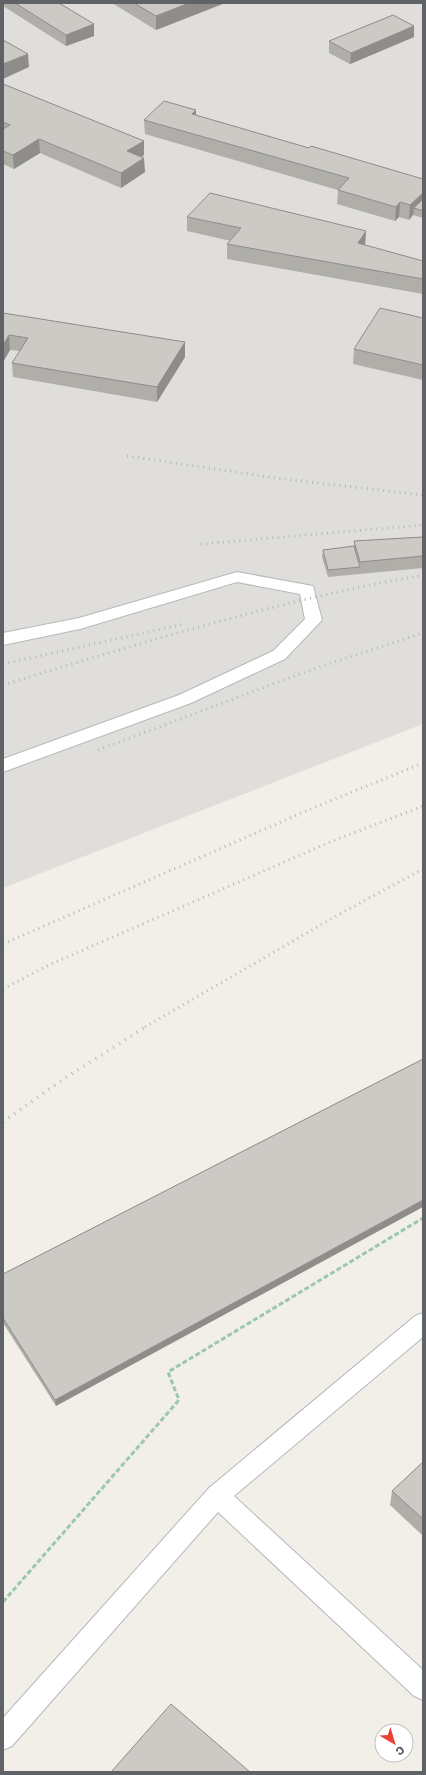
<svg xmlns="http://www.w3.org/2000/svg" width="426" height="1775" font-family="Rubik,sans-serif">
  <rect width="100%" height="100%" fill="#f1efe8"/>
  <polygon fill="#e0deda" points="3,3 423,3 423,724 3,888"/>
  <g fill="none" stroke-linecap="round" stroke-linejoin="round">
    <defs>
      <g id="lane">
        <polygon points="237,572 313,586 322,620 285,659 191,703 3,772 3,759 179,695 273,651 305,619 300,594 237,582 80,629 3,645 3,633 79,618"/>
        <polygon points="423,1313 423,1337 234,1496 423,1670 423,1700 414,1696 218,1512 12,1746 3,1750 3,1718 209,1488 415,1316"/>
      </g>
    </defs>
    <use href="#lane" stroke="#b5b8bc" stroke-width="2"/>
    <polyline stroke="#9cc7a9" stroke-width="3" stroke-dasharray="5 2.5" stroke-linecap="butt" points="3,1602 179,1400 168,1372 423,1218"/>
    <use href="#lane" fill="#fff" fill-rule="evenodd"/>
    <g stroke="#b6b7b8" stroke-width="3" stroke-dasharray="1 4.5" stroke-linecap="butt">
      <polyline points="127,456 283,479 423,495"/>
      <polyline points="201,544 423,525"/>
      <polyline points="3,664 184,624"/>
      <path d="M3 685C141 643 280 600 423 575"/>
      <polyline points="98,750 313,669 423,633"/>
      <polyline points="3,944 313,808 423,763"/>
      <polyline points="3,989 49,965 330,842 423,806"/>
      <polyline points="145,1027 336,916 423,869"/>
    </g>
    <polyline stroke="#b6b7b8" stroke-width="3.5" stroke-dasharray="1 6" stroke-linecap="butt" points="3,1122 62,1080 147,1026"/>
  </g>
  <g fill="#afaea9">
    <polygon points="3,3 59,3 94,24 94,36 66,46 3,6"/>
    <polygon points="112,3 225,3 156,30"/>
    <polygon points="414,37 350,64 329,53 329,41"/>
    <polygon points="3,84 144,141 144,155 141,157 145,172 121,188 40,153 14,169 3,164"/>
    <polygon points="196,110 196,115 309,148 423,179 423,218 413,215 409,220 399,217 395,221 337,204 338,190 145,134 144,120"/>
    <polygon points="187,217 366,231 365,245 423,261 423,294 227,259 227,244 231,241 187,231"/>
    <polygon points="3,313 185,342 185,357 157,402 13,377 12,363 20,351 10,350 3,362"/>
    <polygon points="423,318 423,380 353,364 354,349"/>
    <polygon points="423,537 423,568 328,577 322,557 323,550 354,546 354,541"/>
    <polygon points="423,1059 56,1406 3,1323 3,1274"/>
    <polygon points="423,1462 423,1536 390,1505 392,1491"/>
  </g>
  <g fill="#8f8d8a">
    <polygon points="189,3 225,3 156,30 156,16"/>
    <polygon points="94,24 94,36 66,46 66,35"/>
    <polygon points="414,26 414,37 350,64 351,53"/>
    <polygon points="28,54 29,67 3,79 3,64"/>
    <polygon points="196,110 196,124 192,114"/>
    <polygon points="39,139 40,153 14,169 13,155"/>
    <polygon points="144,141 144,155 128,165 127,151"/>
    <polygon points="144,158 145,172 121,188 121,173"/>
    <polygon points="423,193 423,206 414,208 413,215 409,220 410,205"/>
    <polygon points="400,202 399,217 395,221 396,207"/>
    <polygon points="366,231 365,245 358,243"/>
    <polygon points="9,335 10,350 3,362 3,345"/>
    <polygon points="185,342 185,357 157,402 157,387"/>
    <polygon points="423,1200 423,1207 56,1406 55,1400"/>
  </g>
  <g fill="#cccac5" stroke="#8f8d8a">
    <polygon points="15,3 59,3 94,24 66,35"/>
    <polygon points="134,3 189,3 156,16"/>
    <polygon points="393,15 414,26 351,53 329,41"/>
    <polygon points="3,40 28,54 3,64"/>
    <polygon points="3,84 144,141 127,151 144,158 121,173 39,139 13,155 3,151 3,129 10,125 3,122"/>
    <polygon points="164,101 196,110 192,114 309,148 311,146 423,179 423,193 410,205 400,202 396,207 338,190 349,178 144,120"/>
    <polygon points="210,193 366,231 358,243 423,261 423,279 227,244 241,228 187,217"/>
    <polygon points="423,199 423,211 414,208"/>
    <polygon points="380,308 423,318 423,365 354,349"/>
    <polygon points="3,313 185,342 157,387 12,363 28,338 9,335 3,345"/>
    <polygon points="423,537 423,556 360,562 354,541"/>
    <polygon points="354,546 360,567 328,570 323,550"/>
    <polygon points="423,1059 423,1200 55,1400 3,1318 3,1274"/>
    <polygon points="423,1462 423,1519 392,1491"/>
    <polygon points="171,1704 250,1772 111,1772"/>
  </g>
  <rect width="426" height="1775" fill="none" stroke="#5f6368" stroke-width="8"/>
  <g transform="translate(394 1743) rotate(142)"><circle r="19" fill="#ffffff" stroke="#bfc1c3"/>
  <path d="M0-3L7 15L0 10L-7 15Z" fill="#ea4335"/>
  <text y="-6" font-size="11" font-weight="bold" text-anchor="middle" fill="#5f6368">С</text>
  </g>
</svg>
